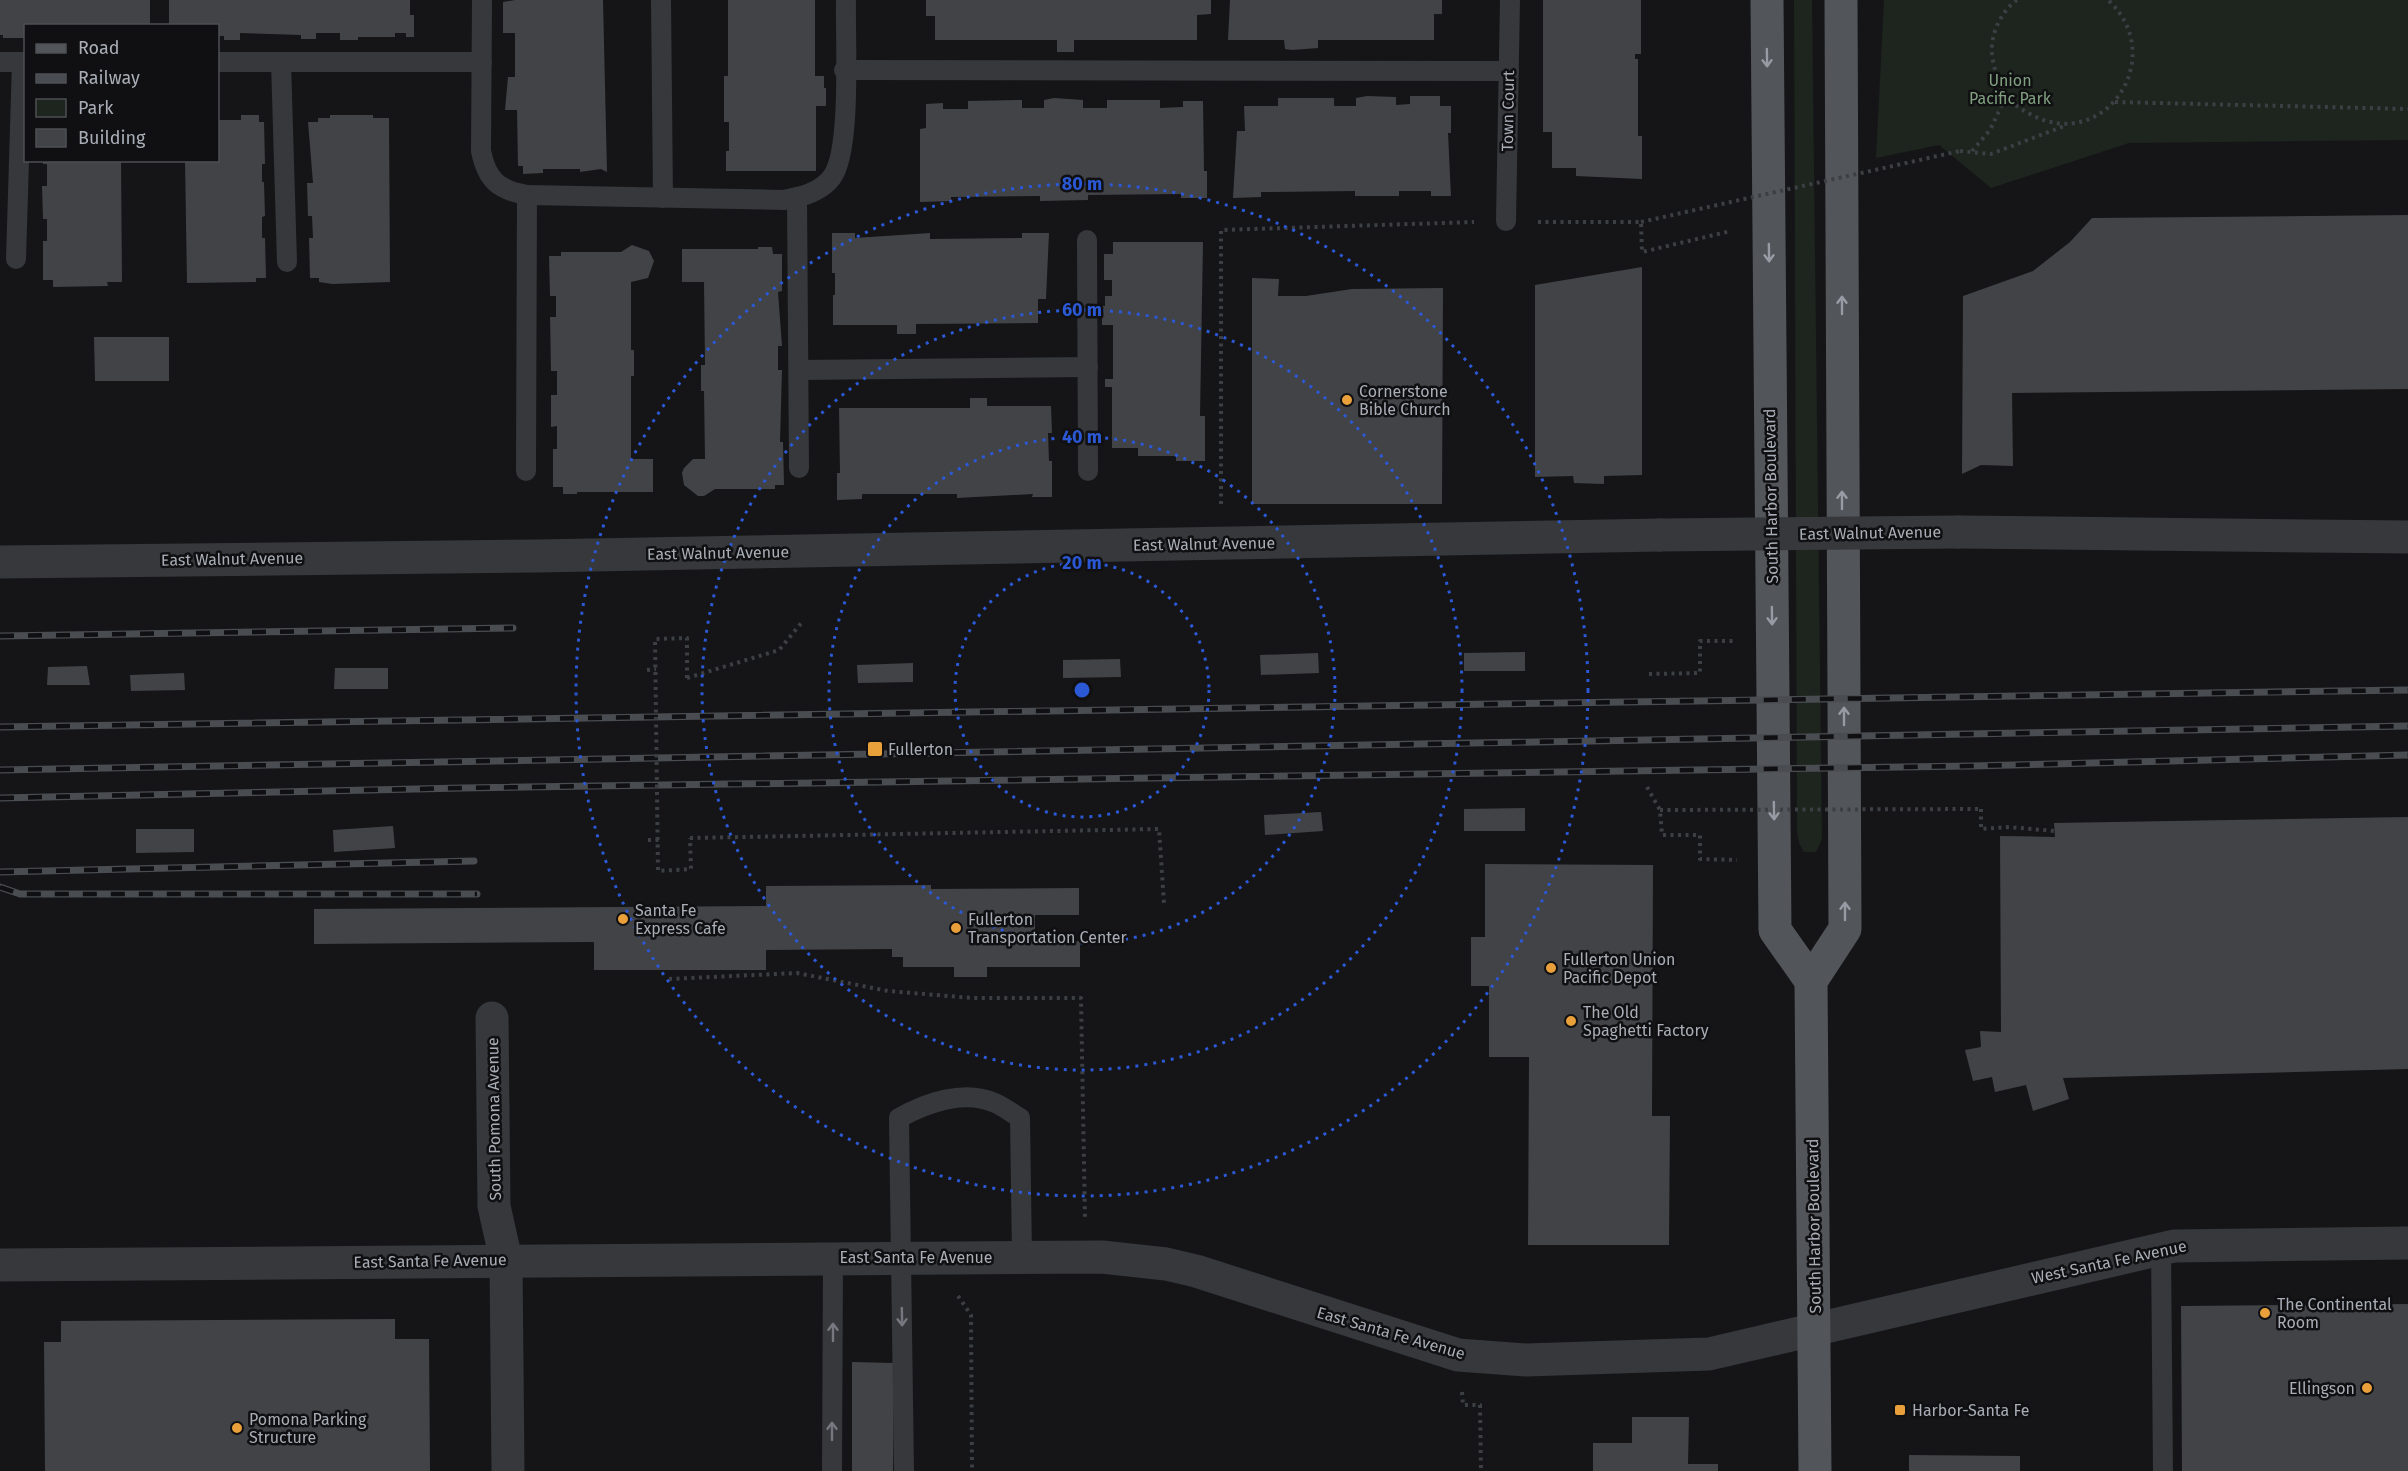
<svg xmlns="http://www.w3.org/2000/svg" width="2408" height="1471" font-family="'Fira Sans',sans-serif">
  <rect width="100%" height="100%" fill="#151517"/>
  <g fill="#1d251e">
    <polygon points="1794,0 1812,0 1822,839 1816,852 1804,852 1799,843 1797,832"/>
    <polygon points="1884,0 2408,0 2408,140 2129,143 1991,188 1939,145 1876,158"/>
  </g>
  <g fill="#424347">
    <polygon points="0,0 150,0 150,26 26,26 26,38 3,38 3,35 0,35"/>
    <polygon points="169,0 410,0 410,15 414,15 414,37 406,37 406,33 395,33 395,37 358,37 358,40 340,40 340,33 316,33 316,39 301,39 301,35 240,33 240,40 224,40 224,36 218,36 218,26 169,26"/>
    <polygon points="515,0 603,0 607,172 601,169 580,172 580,169 543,169 543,173 523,174 523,166 518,166 517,110 505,110 508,77 515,77 515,33 503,33 503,2"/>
    <polygon points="728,0 815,0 815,76 824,76 824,88 826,88 826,106 816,106 816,171 726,171 726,151 729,151 729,122 724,122 724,76 728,76"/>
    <polygon points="926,0 1211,0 1211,14 1197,15 1197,40 1074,40 1074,52 1057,52 1057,40 935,40 935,16 926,16"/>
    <polygon points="1230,0 1442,0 1442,14 1434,14 1434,40 1318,40 1318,48 1292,50 1285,49 1284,40 1228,40"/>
    <polygon points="1543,0 1641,0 1641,54 1635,54 1635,59 1638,59 1638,136 1642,136 1642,179 1576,176 1576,168 1552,168 1552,132 1543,132"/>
    <polygon points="1367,96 1396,97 1396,105 1410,104 1410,96 1440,96 1440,106 1451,106 1451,133 1448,133 1451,196 1431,196 1431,191 1399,191 1399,196 1355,196 1355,191 1261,192 1261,197 1233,198 1237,131 1245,131 1244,106 1278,106 1278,98 1334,98 1334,106 1356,106 1356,98"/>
    <polygon points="1054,98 1083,100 1083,108 1107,108 1107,100 1160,100 1160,108 1183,107 1183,101 1203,101 1204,171 1207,171 1207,198 1181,198 1181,194 1088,195 1088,200 1040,201 1040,196 951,197 951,201 920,202 920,129 926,128 926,104 943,103 943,109 968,109 968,101 1022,100 1022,108 1044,108 1044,100"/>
    <polygon points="241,115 259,115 259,122 264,122 265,164 262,164 262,182 264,182 265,216 262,217 262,238 265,238 266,278 256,278 256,282 187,283 185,160 218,160 218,120 241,120"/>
    <polygon points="330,115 373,115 373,118 389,118 390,282 332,284 319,282 319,278 310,278 309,238 313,238 312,216 308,216 307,183 313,183 308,122 318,122 318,118 330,118"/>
    <polygon points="43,160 121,160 122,282 107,282 108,286 53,287 53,280 43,280 43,241 47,241 47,219 43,219 42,186 47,186 47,164 43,164"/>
    <polygon points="2408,215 2408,389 2012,393 2013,466 1981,465 1962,474 1963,296 2033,271 2070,242 2092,218"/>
    <polygon points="832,233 855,233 855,238 930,233 930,239 1022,238 1022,233 1049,233 1046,299 1038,299 1038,323 916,324 916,334 897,334 897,325 833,325 833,295 835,295 835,273 832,273"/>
    <polygon points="1113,242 1203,242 1200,416 1205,416 1205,461 1176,461 1176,456 1138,456 1138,448 1112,448 1112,387 1105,387 1105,379 1113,379 1113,325 1102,325 1102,306 1105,306 1105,296 1112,296 1112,280 1104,280 1104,254 1113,254"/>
    <polygon points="632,245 649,251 654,261 648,278 631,282 631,350 634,350 634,376 631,376 631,459 653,459 653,492 577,492 577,494 563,494 563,487 553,487 553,449 557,449 557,426 551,427 551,395 557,395 557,371 551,371 550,317 556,317 556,296 550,296 549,256 561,256 561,252 621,252"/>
    <polygon points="758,247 772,247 773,254 782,254 782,291 778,292 782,346 778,346 778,370 782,370 780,442 783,442 784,485 775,485 775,489 715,489 704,496 698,496 684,485 682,473 684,468 693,459 705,459 704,391 701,391 701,365 705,365 704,282 682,282 682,249 758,249"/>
    <polygon points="1642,267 1642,475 1604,476 1604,484 1574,483 1573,476 1535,477 1535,285"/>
    <polygon points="1252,278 1279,279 1278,296 1306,296 1352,289 1443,288 1442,504 1252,504"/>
    <polygon points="94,337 169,337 169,381 95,381"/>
    <polygon points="970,398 987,398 987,406 1051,406 1052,433 1048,433 1049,461 1052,461 1052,497 1032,497 1033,494 957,498 957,494 862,494 862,499 837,500 837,473 840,473 839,408 970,408"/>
    <polygon points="1525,652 1525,671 1464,671 1464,653"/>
    <polygon points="1318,653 1319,673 1261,675 1260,655"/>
    <polygon points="1120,659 1121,677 1063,678 1063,660"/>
    <polygon points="913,663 913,682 858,683 857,665"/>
    <polygon points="87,666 90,685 47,685 48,667"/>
    <polygon points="335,668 388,668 388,689 334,689"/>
    <polygon points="184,673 185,690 131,691 130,675"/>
    <polygon points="1525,808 1525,831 1464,831 1464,809"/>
    <polygon points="1321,812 1323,831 1265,835 1264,815"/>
    <polygon points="2408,817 2408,1069 2063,1078 2069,1099 2033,1111 2026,1085 1995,1092 1992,1077 1973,1081 1965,1050 1981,1047 1980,1031 2001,1032 2000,836 2055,837 2054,823"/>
    <polygon points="393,826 395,848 334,852 333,830"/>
    <polygon points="136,829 194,829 194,852 136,853"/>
    <polygon points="1485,864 1653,865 1652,1116 1670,1116 1669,1245 1528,1245 1529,1057 1489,1057 1489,986 1471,986 1471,937 1485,937"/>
    <polygon points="931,885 931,889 1079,888 1079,915 1035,915 1035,942 1080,941 1080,967 987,967 987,977 954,977 954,967 903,967 903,957 892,957 892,949 766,950 766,970 594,970 594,942 314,944 314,909 766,906 766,886"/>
    <polygon points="2408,1304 2408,1471 2182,1471 2181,1306"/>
    <polygon points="395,1319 395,1339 429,1339 430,1471 45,1471 44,1342 61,1342 61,1321"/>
    <polygon points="852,1362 894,1363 893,1471 852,1471"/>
    <polygon points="1632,1417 1689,1417 1688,1464 1718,1464 1718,1471 1593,1471 1593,1443 1632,1443"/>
    <polygon points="1909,1455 2020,1456 2020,1471 1909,1471"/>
  </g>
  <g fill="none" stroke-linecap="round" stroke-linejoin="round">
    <g stroke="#3c3f43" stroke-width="4" stroke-dasharray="3 4.5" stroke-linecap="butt">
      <path d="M2017 0C1999 13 1988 39 1993 61 1999 88 2005 101 2030 114 2104 155 2170 57 2108 0"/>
      <polyline points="2115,102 2408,109"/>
      <polyline points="1960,151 1991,154 2067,125"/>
      <polyline points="1972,151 1990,130 2006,96"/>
      <polyline points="1538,222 1641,222 1642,252 1731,231"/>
      <polyline points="1221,504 1221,230 1474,222"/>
      <polyline points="647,670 656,669"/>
      <polyline points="1649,674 1700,673 1700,641 1733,641"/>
      <polyline points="687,678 779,650 803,621"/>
      <polyline points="1647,787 1660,810 1662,835 1700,835 1700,859 1737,860"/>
      <polyline points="1981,809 1981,829 2009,827 2054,831"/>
      <polyline points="690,838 1159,829 1164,903"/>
      <polyline points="648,840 659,840"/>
      <polyline points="669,979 797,973 888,991 972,998 1081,998 1085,1219"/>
      <polyline points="958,1296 971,1315 972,1471"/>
      <polyline points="1462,1392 1463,1405 1480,1405 1481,1471"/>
    </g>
    <g stroke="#36383c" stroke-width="20">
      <path d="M482 0 481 151C487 180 498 190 527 195L526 471"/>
      <polyline points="661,0 663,198"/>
      <polyline points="0,62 26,62"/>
      <polyline points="218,62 482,62"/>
      <polyline points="281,62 287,262"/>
      <polyline points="844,70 1509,71"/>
      <polyline points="527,195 784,200 797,197"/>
      <polyline points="1506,221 1510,0"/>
      <polyline points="1087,240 1088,471"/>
      <polyline points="16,259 22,62"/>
      <polyline points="799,370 1088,367"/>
      <path d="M799 468 797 197C809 195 824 188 832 177 852 150 845 38 846 0"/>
      <polyline points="2161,1249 2163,1471"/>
      <polyline points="832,1471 833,1258"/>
      <path d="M904 1471 899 1118C926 1103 964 1089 995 1103 1004 1107 1012 1113 1020 1118L1022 1257"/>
    </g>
    <g stroke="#36383c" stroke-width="33">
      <polyline points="1958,532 2408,537"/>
      <polyline points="0,562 538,556 1660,535"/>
      <polyline points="492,1018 494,1206 506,1260 508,1471"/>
      <polyline points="0,1265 1102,1257 1166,1264 1196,1271 1458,1355 1526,1360 1709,1354 2174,1246 2408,1243"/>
    </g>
    <g stroke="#52555a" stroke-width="33">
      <polyline points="1767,0 1775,930 1811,981"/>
      <polyline points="1815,1471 1811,981 1845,929 1841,0"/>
    </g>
    <defs>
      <g id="rail">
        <polyline points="0,636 513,628"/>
        <polyline points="0,727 2408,690"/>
        <polyline points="0,770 2408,726"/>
        <polyline points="0,798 462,788 1971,766 2408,755"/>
        <polyline points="0,872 474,861"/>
        <polyline points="0,887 20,894 477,894"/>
      </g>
    </defs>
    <use href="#rail" stroke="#494c51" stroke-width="7"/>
    <use href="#rail" stroke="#101012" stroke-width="4.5" stroke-dasharray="14" stroke-linecap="butt"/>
    <g stroke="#3c3f43" stroke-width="4" stroke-dasharray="3 4.5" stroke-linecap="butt">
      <polyline points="1641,222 1960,151"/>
      <polyline points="687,678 687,638 655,639 658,871 691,869 690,838"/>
      <polyline points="1660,810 1981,809"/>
    </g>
    <polyline stroke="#36383c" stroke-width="33" points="1660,535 1958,532"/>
  </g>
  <defs><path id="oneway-shaft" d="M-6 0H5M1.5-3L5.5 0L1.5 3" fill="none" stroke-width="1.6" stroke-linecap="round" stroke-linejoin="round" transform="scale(1.5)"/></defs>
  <g stroke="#979ba4">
    <use href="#oneway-shaft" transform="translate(1767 58) rotate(89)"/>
    <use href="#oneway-shaft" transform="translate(1769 253) rotate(89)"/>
    <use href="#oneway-shaft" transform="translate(1842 305) rotate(-90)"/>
    <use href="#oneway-shaft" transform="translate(1842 500) rotate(-90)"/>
    <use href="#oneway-shaft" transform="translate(1772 616) rotate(89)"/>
    <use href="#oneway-shaft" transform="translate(1844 716) rotate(-90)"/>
    <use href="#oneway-shaft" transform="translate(1774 811) rotate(89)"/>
    <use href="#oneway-shaft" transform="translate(1845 911) rotate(-90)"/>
  </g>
  <g stroke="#75787f">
    <use href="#oneway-shaft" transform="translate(902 1317) rotate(89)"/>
    <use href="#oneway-shaft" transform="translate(833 1332) rotate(-90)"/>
    <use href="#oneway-shaft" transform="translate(832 1431) rotate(-90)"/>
  </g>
  <g fill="none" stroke="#2b58d5" stroke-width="3" stroke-dasharray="3 6">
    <circle cx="1082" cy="690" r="127"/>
    <circle cx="1082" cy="690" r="253"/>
    <circle cx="1082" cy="690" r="380"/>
    <circle cx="1082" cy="690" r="506"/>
  </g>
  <g fill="#e9a03b" stroke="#101012" stroke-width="2">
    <circle cx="1347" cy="400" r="6"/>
    <rect x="867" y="741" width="16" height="16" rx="3"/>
    <circle cx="623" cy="919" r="6"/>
    <circle cx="956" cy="928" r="6"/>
    <circle cx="1551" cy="968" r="6"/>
    <circle cx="1571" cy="1021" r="6"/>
    <circle cx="2265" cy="1313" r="6"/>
    <circle cx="2367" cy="1388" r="6"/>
    <rect x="1894" y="1404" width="12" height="12" rx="3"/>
    <circle cx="237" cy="1428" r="6"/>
  </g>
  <g text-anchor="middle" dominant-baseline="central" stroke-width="5" stroke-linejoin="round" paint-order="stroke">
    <g font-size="16" fill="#80a080" stroke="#101012">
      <text x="2010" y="80">Union<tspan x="2010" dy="18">Pacific Park</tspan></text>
    </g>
    <g font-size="16" fill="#a8adb6" stroke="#101012">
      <text transform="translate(1508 111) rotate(-89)">Town Court</text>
      <text transform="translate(1771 496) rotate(-91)">South Harbor Boulevard</text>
      <text transform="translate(1870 533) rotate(-1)">East Walnut Avenue</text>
      <text transform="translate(1204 544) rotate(-1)">East Walnut Avenue</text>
      <text transform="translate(718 553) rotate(-1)">East Walnut Avenue</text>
      <text transform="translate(232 559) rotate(-1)">East Walnut Avenue</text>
      <text transform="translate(494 1119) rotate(-91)">South Pomona Avenue</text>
      <text transform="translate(1814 1226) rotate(-91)">South Harbor Boulevard</text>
      <text x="916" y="1257">East Santa Fe Avenue</text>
      <text transform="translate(430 1261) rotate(-1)">East Santa Fe Avenue</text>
      <text transform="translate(2109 1262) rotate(-12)">West Santa Fe Avenue</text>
      <text transform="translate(1391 1333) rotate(16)">East Santa Fe Avenue</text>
    </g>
    <g font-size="16" fill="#a8adb6" stroke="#101012" text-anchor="start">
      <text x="1359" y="391">Cornerstone<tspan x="1359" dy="18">Bible Church</tspan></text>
      <text x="888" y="749">Fullerton</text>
      <text x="635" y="910">Santa Fe<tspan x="635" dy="18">Express Cafe</tspan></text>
      <text x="968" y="919">Fullerton<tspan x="968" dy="18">Transportation Center</tspan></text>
      <text x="1563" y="959">Fullerton Union<tspan x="1563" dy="18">Pacific Depot</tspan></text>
      <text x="1583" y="1012">The Old<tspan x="1583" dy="18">Spaghetti Factory</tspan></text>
      <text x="2277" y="1304">The Continental<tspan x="2277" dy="18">Room</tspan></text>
      <text x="2355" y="1388" text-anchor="end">Ellingson</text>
      <text x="1912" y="1410">Harbor-Santa Fe</text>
      <text x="249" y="1419">Pomona Parking<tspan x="249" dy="18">Structure</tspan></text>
    </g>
  </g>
  <circle cx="1082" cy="690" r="9" fill="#2b58d5" stroke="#101012" stroke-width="3"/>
  <g font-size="18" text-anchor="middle" font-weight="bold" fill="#2b58d5" stroke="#101012" stroke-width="5" stroke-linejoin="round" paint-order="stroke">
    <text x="1082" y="190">80 m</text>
    <text x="1082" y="316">60 m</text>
    <text x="1082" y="443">40 m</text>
    <text x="1082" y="569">20 m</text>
  </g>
  <rect x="24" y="24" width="195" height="138" fill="#101012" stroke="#4d4f54" stroke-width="1.5"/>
  <rect x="36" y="44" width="30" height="9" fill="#52555a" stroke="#4d4f54" stroke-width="1.5"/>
  <text x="78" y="54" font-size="18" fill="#a8adb6">Road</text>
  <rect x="36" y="74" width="30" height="9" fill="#494c51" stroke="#4d4f54" stroke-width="1.5"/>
  <text x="78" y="84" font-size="18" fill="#a8adb6">Railway</text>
  <rect x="36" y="99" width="30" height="18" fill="#1d251e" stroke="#4d4f54" stroke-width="1.5"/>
  <text x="78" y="114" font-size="18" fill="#a8adb6">Park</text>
  <rect x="36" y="129" width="30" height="18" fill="#424347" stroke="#4d4f54" stroke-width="1.5"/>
  <text x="78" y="144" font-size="18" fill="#a8adb6">Building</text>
</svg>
